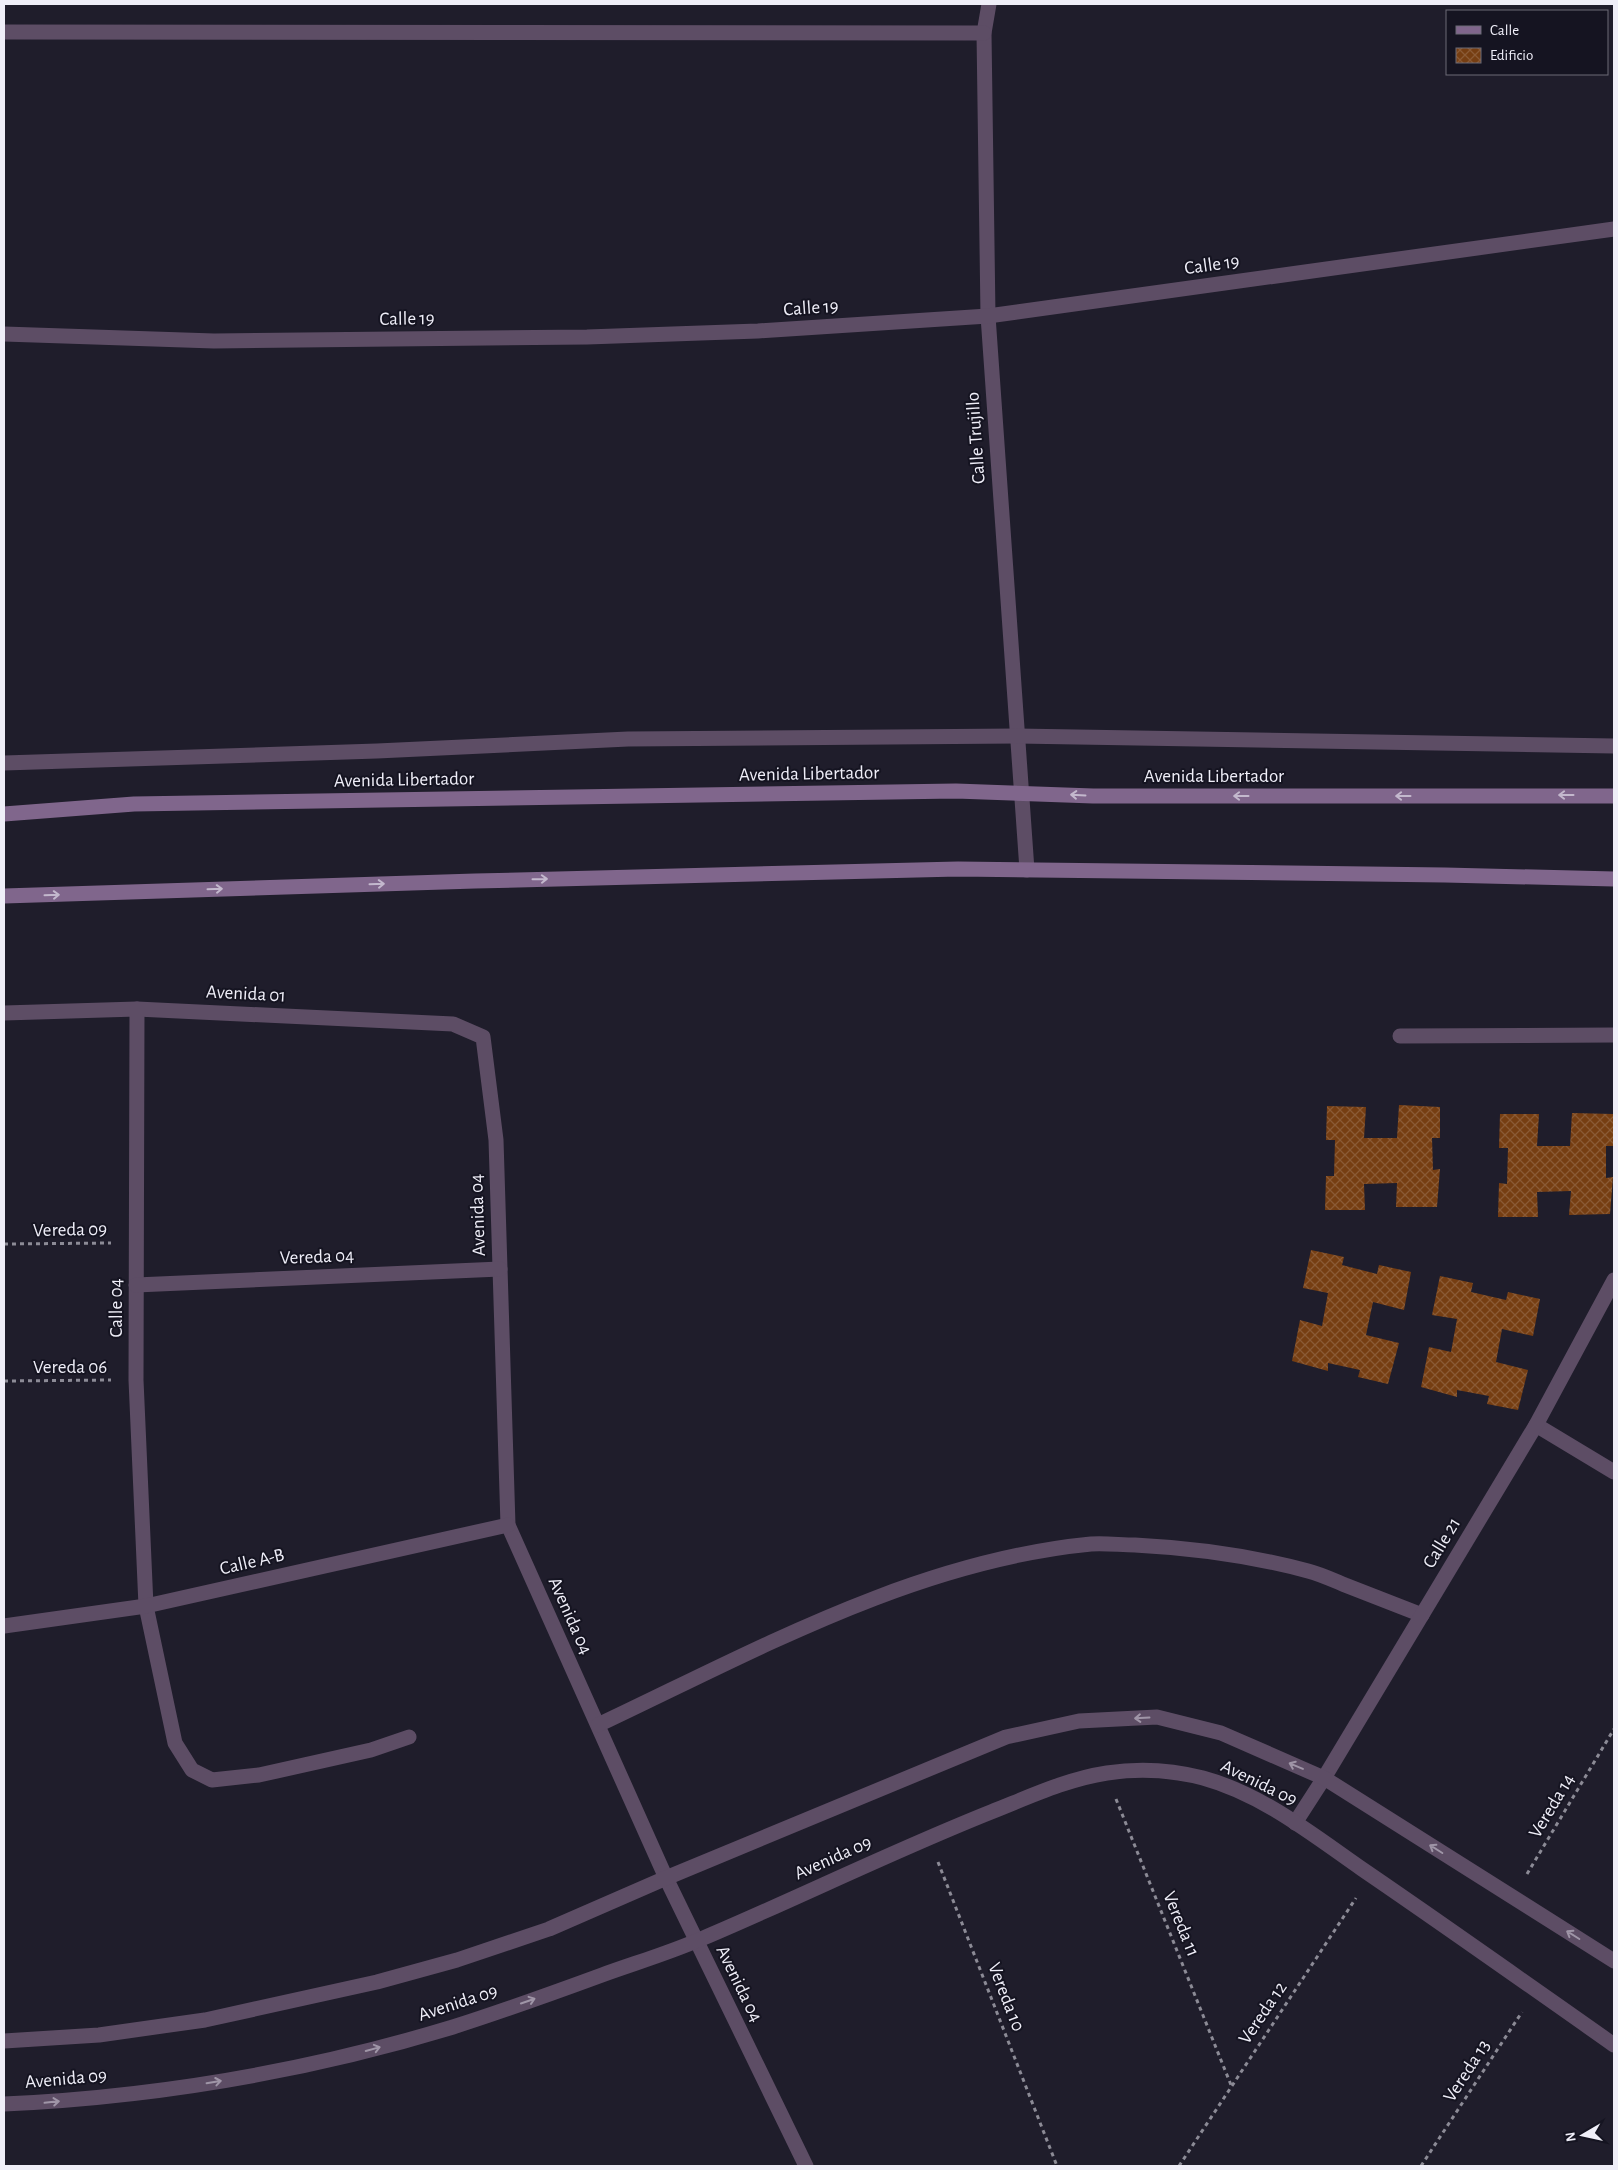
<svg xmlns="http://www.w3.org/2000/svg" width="1618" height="2170" font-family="'Alegreya Sans',sans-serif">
  <defs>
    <pattern id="building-cross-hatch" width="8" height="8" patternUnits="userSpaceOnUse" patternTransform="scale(1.25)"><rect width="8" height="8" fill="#763e12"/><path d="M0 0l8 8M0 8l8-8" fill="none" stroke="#8a5a35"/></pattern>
  </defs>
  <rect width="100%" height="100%" fill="#1f1d2b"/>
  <g fill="url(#building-cross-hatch)">
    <polygon points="1399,1105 1440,1107 1440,1138 1432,1138 1433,1170 1440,1169 1437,1207 1396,1207 1397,1183 1364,1184 1365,1210 1325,1210 1326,1176 1334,1176 1335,1140 1326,1140 1327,1106 1366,1107 1364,1138 1397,1138"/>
    <polygon points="1572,1113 1613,1114 1613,1146 1606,1146 1606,1178 1613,1177 1610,1214 1569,1215 1571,1191 1537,1192 1538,1217 1498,1217 1499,1183 1507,1184 1508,1148 1499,1148 1500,1114 1539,1114 1537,1146 1570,1146"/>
    <polygon points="1311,1250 1344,1257 1342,1265 1377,1274 1379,1265 1411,1272 1404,1310 1373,1302 1366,1335 1399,1343 1388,1384 1358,1377 1360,1370 1328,1363 1328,1371 1292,1361 1300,1320 1322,1326 1328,1293 1303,1288"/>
    <polygon points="1440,1276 1473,1283 1471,1292 1506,1300 1508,1292 1540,1299 1533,1336 1502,1329 1496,1362 1528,1370 1518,1410 1487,1404 1489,1396 1457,1390 1457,1397 1421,1387 1429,1347 1451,1352 1457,1319 1432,1315"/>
  </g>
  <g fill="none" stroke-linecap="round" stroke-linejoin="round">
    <g stroke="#8c8b96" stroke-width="3" stroke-dasharray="4 4" stroke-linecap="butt">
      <polyline points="4,1244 111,1243"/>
      <polyline points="4,1381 111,1380"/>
      <polyline points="1116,1799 1231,2085"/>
      <polyline points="938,1862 1057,2166"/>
      <polyline points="1527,1874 1614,1729"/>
      <polyline points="1179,2166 1356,1898"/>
      <polyline points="1421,2166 1522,2012"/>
    </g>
    <g stroke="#5d4d65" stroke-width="15">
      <polyline points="1400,1036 1614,1035"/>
      <polyline points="146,1606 175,1743 192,1770 212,1780 259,1775 371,1750 409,1737"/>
    </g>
    <g stroke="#5d4d65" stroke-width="15">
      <polyline points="989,4 984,33 988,316 1027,870"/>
      <polyline points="4,32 984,33"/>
      <polyline points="4,334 214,341 587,337 758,331 988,316 1614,229"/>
      <polyline points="4,763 377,751 628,739 1017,736 1614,746"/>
      <polyline points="137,1009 136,1380 146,1606"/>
      <polyline points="4,1013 137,1009 453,1024 483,1037 496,1140 508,1525 666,1878 806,2166"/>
      <polyline points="136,1285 500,1269"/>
      <polyline points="1536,1425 1614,1472"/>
      <polyline points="4,1626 146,1606 508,1525"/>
      <path d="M598 1725C755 1651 915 1561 1091 1544 1106 1543 1121 1545 1135 1545 1193 1548 1252 1556 1308 1571 1320 1574 1333 1580 1345 1585 1370 1595 1396 1605 1422 1615"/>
      <polyline points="1295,1823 1324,1778 1536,1425 1614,1280"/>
      <polyline points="4,2041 99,2035 205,2020 377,1982 457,1960 549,1929 666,1878 1006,1737 1079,1721 1157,1717 1221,1733 1324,1778 1614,1961"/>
      <path d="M4 2104C155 2097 308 2071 453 2027 503 2011 553 1993 602 1975 635 1963 669 1953 701 1939 798 1898 893 1851 991 1812 1029 1797 1067 1779 1107 1773 1139 1768 1172 1770 1203 1778 1262 1794 1313 1835 1362 1869 1447 1927 1530 1986 1614 2045"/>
    </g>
    <g stroke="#80668c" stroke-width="15">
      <polyline points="4,814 134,804 956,791 1093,796 1614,796"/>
      <polyline points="4,896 475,881 958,869 1445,875 1614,879"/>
    </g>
  </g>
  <defs><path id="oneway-shaft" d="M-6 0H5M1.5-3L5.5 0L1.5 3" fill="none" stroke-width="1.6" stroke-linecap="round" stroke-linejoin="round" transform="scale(1.25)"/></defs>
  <g stroke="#c3b8cd">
    <use href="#oneway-shaft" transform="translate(1078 795) rotate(-177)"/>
    <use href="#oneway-shaft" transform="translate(1566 795) rotate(180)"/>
    <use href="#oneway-shaft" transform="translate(1241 796) rotate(180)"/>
    <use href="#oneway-shaft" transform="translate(1403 796) rotate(180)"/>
    <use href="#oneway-shaft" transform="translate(540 879) rotate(-1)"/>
    <use href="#oneway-shaft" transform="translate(377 884) rotate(-2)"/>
    <use href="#oneway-shaft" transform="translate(215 889) rotate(-2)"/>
    <use href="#oneway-shaft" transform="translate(52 895) rotate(-2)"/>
  </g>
  <g stroke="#9f95a7">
    <use href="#oneway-shaft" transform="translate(1142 1718) rotate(177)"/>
    <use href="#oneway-shaft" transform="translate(1296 1766) rotate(-157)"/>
    <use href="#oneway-shaft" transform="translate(1436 1849) rotate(-148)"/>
    <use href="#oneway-shaft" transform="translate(1573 1935) rotate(-148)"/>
    <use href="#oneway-shaft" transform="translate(528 2001) rotate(-19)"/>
    <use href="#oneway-shaft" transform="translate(373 2049) rotate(-15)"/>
    <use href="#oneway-shaft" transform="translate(214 2082) rotate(-9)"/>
    <use href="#oneway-shaft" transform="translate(52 2102) rotate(-6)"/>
  </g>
  <g text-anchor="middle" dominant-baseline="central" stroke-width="4" stroke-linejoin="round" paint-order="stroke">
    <g font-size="19" fill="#efeef8" stroke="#151421">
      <text transform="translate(1212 265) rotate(-8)">Calle 19</text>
      <text transform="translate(811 308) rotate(-4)">Calle 19</text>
      <text transform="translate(407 319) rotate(-1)">Calle 19</text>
      <text transform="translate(976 438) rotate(-94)">Calle Trujillo</text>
      <text transform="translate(809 774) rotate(-1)">Avenida Libertador</text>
      <text x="1214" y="776">Avenida Libertador</text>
      <text transform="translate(404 780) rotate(-1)">Avenida Libertador</text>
      <text transform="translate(246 994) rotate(3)">Avenida 01</text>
      <text transform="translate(478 1215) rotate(-92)">Avenida 04</text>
      <text transform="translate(70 1230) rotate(-1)">Vereda 09</text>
      <text transform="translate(317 1257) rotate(-2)">Vereda 04</text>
      <text transform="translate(116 1308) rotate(-90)">Calle 04</text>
      <text x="70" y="1367">Vereda 06</text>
      <text transform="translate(1442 1543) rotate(-59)">Calle 21</text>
      <text transform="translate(252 1562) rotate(-13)">Calle A-B</text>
      <text transform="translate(570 1616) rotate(66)">Avenida 04</text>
      <text transform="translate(1259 1783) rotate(26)">Avenida 09</text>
      <text transform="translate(1552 1806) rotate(-59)">Vereda 14</text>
      <text transform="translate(833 1858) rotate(-24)">Avenida 09</text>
      <text transform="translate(1181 1924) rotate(68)">Vereda 11</text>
      <text transform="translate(739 1984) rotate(64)">Avenida 04</text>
      <text transform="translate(1006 1997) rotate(69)">Vereda 10</text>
      <text transform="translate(458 2003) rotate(-18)">Avenida 09</text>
      <text transform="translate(1263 2013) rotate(-56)">Vereda 12</text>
      <text transform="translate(1467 2071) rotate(-57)">Vereda 13</text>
      <text transform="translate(66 2079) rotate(-5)">Avenida 09</text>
    </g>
  </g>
  <rect width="1618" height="2170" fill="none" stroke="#efeef8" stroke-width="10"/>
  <rect x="1446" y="10" width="162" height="65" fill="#151421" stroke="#6c6b77"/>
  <rect x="1456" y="26" width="25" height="8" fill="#80668c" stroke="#6c6b77"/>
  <text x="1490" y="35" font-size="15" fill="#efeef8">Calle</text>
  <rect x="1456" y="48" width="25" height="15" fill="url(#building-cross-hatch)" stroke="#6c6b77"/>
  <text x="1490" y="60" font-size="15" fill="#efeef8">Edificio</text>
  <g transform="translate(1583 2135) rotate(261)" stroke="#151421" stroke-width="4" paint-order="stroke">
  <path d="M0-4L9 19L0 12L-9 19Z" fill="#efeef8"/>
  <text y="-8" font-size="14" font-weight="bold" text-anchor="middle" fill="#efeef8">N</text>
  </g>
</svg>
